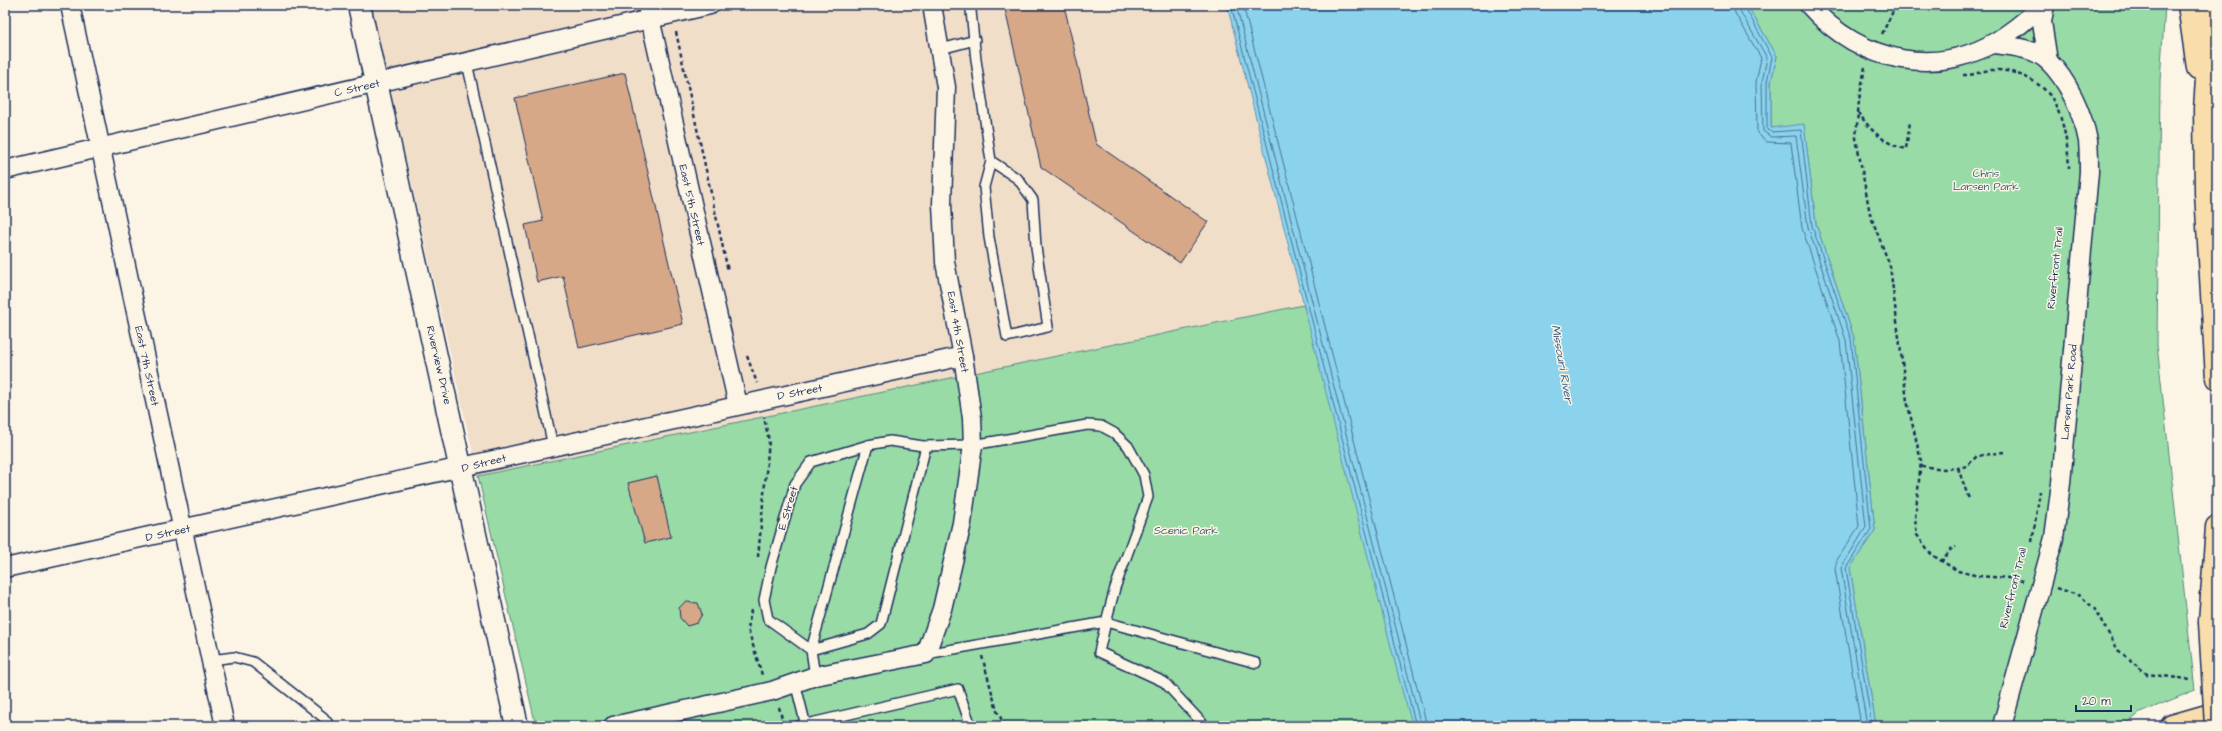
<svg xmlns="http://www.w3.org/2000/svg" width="2222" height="731" font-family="'Architects Daughter',sans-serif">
  <rect width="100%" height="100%" fill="#fcf5e5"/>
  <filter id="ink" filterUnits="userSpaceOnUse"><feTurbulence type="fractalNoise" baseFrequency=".025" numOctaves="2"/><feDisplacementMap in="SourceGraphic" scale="8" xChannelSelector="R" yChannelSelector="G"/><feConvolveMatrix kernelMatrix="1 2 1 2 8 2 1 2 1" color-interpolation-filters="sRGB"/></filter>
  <g filter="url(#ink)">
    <polygon fill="#f1dec9" points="371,5 1227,5 1303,305 478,476"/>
    <g fill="#98dba6" stroke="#5a8582">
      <polygon points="1747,5 2165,5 2160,81 2157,345 2195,690 2140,713 2124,726 1876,726 1850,568 1875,530 1854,338 1816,224 1804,125 1771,128 1771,82 1777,56"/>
      <polygon points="1303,305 1488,726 536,726 478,476"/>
    </g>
    <polygon fill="#8bd3ec" stroke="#5e91b3" points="1227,5 1747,5 1777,56 1771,82 1771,128 1804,124 1816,224 1854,338 1875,530 1850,568 1876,726 1413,726 1403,694"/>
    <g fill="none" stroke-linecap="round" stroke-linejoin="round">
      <g stroke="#487197" stroke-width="1">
        <polyline points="1231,5 1416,726"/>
        <polyline points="1236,5 1421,726"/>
        <polyline points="1243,5 1427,726"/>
        <polyline points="1733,5 1735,13 1761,58 1756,82 1757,133 1767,142 1791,143 1802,228 1840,341 1859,526 1837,560 1835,569 1861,726"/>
        <polyline points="1739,5 1740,11 1767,58 1762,82 1763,131 1771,137 1796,136 1808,227 1846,340 1866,527 1841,568 1867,726"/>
        <polyline points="1744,5 1772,57 1767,82 1767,130 1772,132 1801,130 1812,226 1851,339 1871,529 1846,568 1872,726"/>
      </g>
    </g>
    <g fill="#d6a888" stroke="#1b2f5e">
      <polygon points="1004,5 1064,5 1096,144 1208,222 1180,263 1041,167"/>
      <polygon points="625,73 683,324 579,348 563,276 537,282 525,225 543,221 515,98"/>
      <polygon points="657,476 671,537 645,543 628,483"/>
      <polygon points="685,602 698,603 702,614 697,623 687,626 680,618 679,608"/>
    </g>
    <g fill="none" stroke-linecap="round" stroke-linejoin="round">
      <defs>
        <g id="lane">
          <polyline points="971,11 976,60 991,161 984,187 989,237 1007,337 1048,327 1036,247 1033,200 1018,179 991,161"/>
          <polyline points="941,49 975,40"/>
          <polyline points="467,63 553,446"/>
          <polyline points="811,650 868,634 881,624 926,446"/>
          <polyline points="811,650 868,445"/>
          <polyline points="211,660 234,657 253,662 323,717 330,726"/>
          <polyline points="815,676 811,650 768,619 764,600 771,567 795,484 811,462 868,445 890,441 923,446 973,445 1087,425 1101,426 1114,433 1128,446 1144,475 1148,497 1115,588 1106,622 926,654"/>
          <polyline points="795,682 806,726"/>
          <polyline points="798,726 958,689 971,726"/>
          <polyline points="1205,726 1164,682 1099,652 1106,622 1256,663"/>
        </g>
        <g id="street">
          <polyline points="70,5 225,726"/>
          <polyline points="647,5 738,405"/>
          <path d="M1809 5C1860 63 1940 81 2006 35 2019 26 2031 17 2040 5"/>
          <polyline points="2045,5 2042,22 2048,61"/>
          <path d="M1993 44C2010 46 2035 48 2048 61 2068 80 2083 114 2088 141 2089 151 2089 162 2089 172L2061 483 2054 538 2002 726"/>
          <polyline points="5,170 710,5"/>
          <polyline points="5,568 963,356"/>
          <polyline points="613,726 772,691 815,676 926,654 942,609 962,523 973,445 972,418 963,356 945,262 942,204 946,87 932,5"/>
        </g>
        <polyline id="secondary" points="359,5 517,726"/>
        <polyline id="primary" points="2172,726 2217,713"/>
        <g id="highway">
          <polyline points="2189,5 2198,68"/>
          <polyline points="2212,5 2205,109 2206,192 2217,378"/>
          <polyline points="2210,622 2217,527"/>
        </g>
      </defs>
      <use href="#lane" stroke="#1b2f5e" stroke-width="12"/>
      <use href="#street" stroke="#1b2f5e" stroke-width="21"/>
      <use href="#secondary" stroke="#1b2f5e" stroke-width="25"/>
      <use href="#primary" stroke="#1b2f5e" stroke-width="25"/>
      <use href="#highway" stroke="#1b2f5e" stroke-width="25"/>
      <g stroke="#1b2f5e" stroke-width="2.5" stroke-dasharray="4 3" stroke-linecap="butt">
        <polyline points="676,32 728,271"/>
        <polyline points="1882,34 1896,5"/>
        <polyline points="1865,67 1859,100 1856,138 1870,214 1890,266 1907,401 1921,461 1915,519 1917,535 1932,555 1958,571 1978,576 2009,578 2023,581"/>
        <path d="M1963 75C1973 76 1983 70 1993 70 2014 69 2044 82 2054 102 2064 121 2068 146 2069 168"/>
        <path d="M1858 112C1870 130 1884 144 1906 149L1910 122"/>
        <polyline points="747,356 757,383"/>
        <polyline points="1921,466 1944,469 1958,468 1967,466 1977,456 2004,452"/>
        <polyline points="1958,468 1969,499"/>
        <polyline points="2032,542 2040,491"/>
        <polyline points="758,557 769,441 764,417"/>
        <polyline points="1941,562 1951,549 1956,547"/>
        <polyline points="2057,588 2080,596 2094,608 2118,650 2147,674 2186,679 2193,678"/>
        <polyline points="751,610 748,629 762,675"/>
        <polyline points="982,656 997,711 1005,726"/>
        <polyline points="779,707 784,726"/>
      </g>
      <use href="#lane" stroke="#fcf5e5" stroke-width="9"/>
      <use href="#street" stroke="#fcf5e5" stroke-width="18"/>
      <use href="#secondary" stroke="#fcf5e5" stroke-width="22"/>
      <use href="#primary" stroke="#f9ddab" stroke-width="22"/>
      <use href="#highway" stroke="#f9ddab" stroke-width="22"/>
      <defs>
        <polyline id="highway-bridge" points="2210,622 2216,726"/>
      </defs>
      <use href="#highway-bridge" stroke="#1b2f5e" stroke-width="25" stroke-linecap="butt"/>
      <use href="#highway-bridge" stroke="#f9ddab" stroke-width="22"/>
    </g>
  </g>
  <g text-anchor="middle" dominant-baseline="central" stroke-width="3" stroke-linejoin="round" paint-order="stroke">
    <g font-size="11" fill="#1b2f5e" stroke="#fcf5e5">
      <text transform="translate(357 88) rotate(-13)">C Street</text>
      <text transform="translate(692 205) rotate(77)">East 5th Street</text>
      <text transform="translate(2055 268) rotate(-84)">Riverfront Trail</text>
      <text transform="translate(958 332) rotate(80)">East 4th Street</text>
      <text transform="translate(439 365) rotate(77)">Riverview Drive</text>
      <text transform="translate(147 366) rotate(78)">East 7th Street</text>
      <text transform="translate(800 392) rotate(-11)">D Street</text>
      <text transform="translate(2069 392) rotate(-85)">Larsen Park Road</text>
      <text transform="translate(484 463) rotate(-14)">D Street</text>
      <text transform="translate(788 508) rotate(-73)">E Street</text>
      <text transform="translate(168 533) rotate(-12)">D Street</text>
      <text transform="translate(2013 588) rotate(-76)">Riverfront Trail</text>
    </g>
    <g font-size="11" fill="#3a5a70" stroke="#fcf5e5">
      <text x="1986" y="173">Chris<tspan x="1986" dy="13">Larsen Park</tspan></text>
      <text x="1186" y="530">Scenic Park</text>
    </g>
    <g font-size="12" font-style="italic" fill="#375882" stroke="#fcf5e5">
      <text transform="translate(1562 364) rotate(80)">Missouri River</text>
    </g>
  </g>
  <rect width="2222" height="731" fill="none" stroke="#fcf5e5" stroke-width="20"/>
  <rect x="10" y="10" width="2202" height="711" fill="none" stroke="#1b2f5e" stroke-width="1.5" filter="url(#ink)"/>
  <path d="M2076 705v6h55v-6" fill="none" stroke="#1b2f5e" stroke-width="2"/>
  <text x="2082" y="705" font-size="12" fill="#1b2f5e" stroke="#fcf5e5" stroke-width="3" paint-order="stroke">20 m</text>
</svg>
